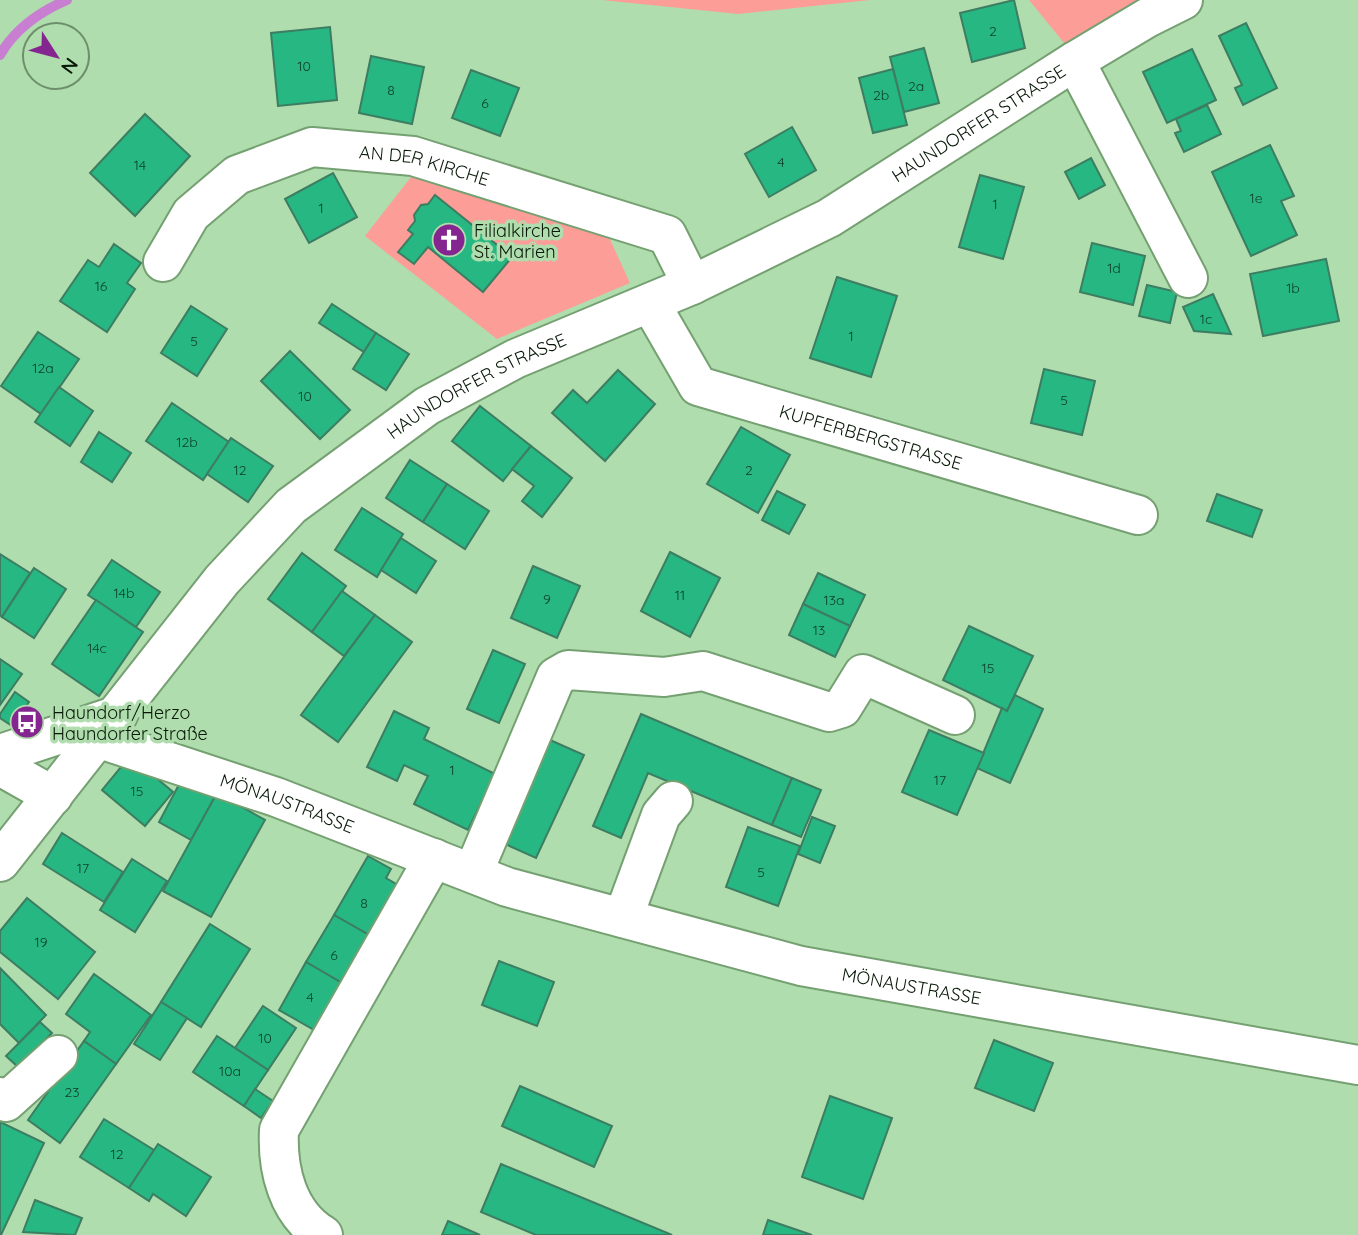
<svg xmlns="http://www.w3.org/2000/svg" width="1358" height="1235" font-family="Quicksand,sans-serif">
  <rect width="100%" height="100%" fill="#b0ddad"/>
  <g fill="#fd9d98">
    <polygon points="602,0 870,0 738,14"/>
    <polygon points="1029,0 1149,0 1069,49"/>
    <polygon points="411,177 608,235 630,283 497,339 365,236"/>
  </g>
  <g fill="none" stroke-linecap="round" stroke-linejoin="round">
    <path stroke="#c97fd1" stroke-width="10" d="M0 55C15 29 39 12 67 0"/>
  </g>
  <g fill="#26b783" stroke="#3d7d61" stroke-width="2">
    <polygon points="1014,0 1025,48 972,62 960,13"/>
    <polygon points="1246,23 1277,88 1243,105 1235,88 1242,85 1219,36"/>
    <polygon points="330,27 337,100 278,106 271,33"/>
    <polygon points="924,48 939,103 904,112 890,57"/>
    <polygon points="1192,49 1216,100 1167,123 1143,72"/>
    <polygon points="371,56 424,67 412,124 359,113"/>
    <polygon points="893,69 907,125 873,133 859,78"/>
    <polygon points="471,70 519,88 500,136 452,118"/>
    <polygon points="1207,105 1221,134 1184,152 1175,133 1181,131 1176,119"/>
    <polygon points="145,114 190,156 135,216 90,173"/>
    <polygon points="792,127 816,170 769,197 745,154"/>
    <polygon points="1270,145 1294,196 1281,201 1297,235 1251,256 1212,172"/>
    <polygon points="1091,158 1105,185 1079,199 1065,172"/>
    <polygon points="333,173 357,217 309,243 285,199"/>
    <polygon points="980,175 1024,187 1003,259 959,247"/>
    <polygon points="435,195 512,257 483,292 428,247 414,264 398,252 413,234 408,230 415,221 414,215 421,205 428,204"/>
    <polygon points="1092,243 1145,256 1133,305 1080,292"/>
    <polygon points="114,244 141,263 127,283 135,289 107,332 60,301 88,260 99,267"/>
    <polygon points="1326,259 1339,321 1263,336 1250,274"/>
    <polygon points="837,277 897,296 871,377 810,358"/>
    <polygon points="1147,285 1177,292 1170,323 1139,316"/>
    <polygon points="1213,294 1231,334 1194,331 1183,307"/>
    <polygon points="332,304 376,333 364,352 319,323"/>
    <polygon points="191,306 227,329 197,376 161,353"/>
    <polygon points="38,332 79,359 41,414 1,386"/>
    <polygon points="376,333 409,354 386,390 353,369"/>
    <polygon points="290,351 350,410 320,439 261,381"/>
    <polygon points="1044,369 1095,381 1082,435 1031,423"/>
    <polygon points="618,370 655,404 605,461 552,413 573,390 587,403"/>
    <polygon points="59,387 93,411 70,446 35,422"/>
    <polygon points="172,403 229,442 203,480 146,441"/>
    <polygon points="480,406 531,446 503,481 452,441"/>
    <polygon points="741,427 790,455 758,513 707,484"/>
    <polygon points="99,432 131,453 112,482 81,462"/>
    <polygon points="231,438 273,466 248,502 207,474"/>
    <polygon points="531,446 572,478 542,517 522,501 534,486 512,469"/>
    <polygon points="410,460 447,484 423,522 386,498"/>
    <polygon points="447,484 489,511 465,549 423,522"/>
    <polygon points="777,491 805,505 789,534 762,520"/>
    <polygon points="1217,494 1262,510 1252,537 1207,521"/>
    <polygon points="362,508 403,534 377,577 335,550"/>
    <polygon points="401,538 436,561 416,593 381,570"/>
    <polygon points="670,552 720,578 690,637 641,611"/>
    <polygon points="302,553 346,586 312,632 268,599"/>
    <polygon points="0,554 30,573 2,617 0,615"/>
    <polygon points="112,560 160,592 136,627 88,595"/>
    <polygon points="533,566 580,586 557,638 511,618"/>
    <polygon points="34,568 66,589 34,638 2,617"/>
    <polygon points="818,573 865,595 850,626 803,604"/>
    <polygon points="342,591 375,615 344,656 312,632"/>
    <polygon points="96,600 143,632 99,696 52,664"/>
    <polygon points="803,604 850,626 835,657 789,635"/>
    <polygon points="375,615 412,642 338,742 301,715"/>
    <polygon points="969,626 1033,656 1007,711 943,680"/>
    <polygon points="493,650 525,664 499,723 467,709"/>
    <polygon points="0,659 22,674 0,705"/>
    <polygon points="15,692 29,702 12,726 0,718 0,714"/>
    <polygon points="1015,695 1043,709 1010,783 977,768 1002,708 1007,711"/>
    <polygon points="394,711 429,728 424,739 495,774 468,830 414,804 428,776 404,765 397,781 367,767"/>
    <polygon points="641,714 792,778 772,825 648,773 621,838 593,826"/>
    <polygon points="929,730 984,753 957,815 902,792"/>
    <polygon points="541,736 584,755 536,858 494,839"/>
    <polygon points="130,756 173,792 145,826 102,790"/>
    <polygon points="184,775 217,793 191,840 159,822"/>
    <polygon points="792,778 821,790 801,837 772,825"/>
    <polygon points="217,793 265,820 211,917 163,891"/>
    <polygon points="812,817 835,826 820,863 798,854"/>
    <polygon points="748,827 800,846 778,906 726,887"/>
    <polygon points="62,833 123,872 104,902 43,864"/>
    <polygon points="368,856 391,869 386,878 398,885 369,935 334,915"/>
    <polygon points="132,859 167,881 135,932 100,910"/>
    <polygon points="27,898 95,952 58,999 0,952 0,931"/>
    <polygon points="334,915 369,935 342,983 306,962"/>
    <polygon points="210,924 250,949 201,1027 161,1002"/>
    <polygon points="499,961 554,982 537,1026 482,1005"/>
    <polygon points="306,962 342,983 314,1030 279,1010"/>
    <polygon points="0,968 46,1015 19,1043 0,1024"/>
    <polygon points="94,974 151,1015 116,1064 84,1041 90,1032 66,1014"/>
    <polygon points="161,1002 187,1018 160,1060 134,1044"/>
    <polygon points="263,1006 296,1028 268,1070 235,1048"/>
    <polygon points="40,1022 52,1033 18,1067 6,1056"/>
    <polygon points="217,1036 268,1070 244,1106 193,1072"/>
    <polygon points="994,1040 1053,1063 1034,1111 975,1088"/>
    <polygon points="84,1041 116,1064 60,1143 28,1120"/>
    <polygon points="520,1086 612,1126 594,1167 502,1126"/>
    <polygon points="255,1089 273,1101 261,1118 244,1106"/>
    <polygon points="830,1096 892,1118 863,1199 802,1177"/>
    <polygon points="104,1119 154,1150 129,1188 80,1157"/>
    <polygon points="0,1122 44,1143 1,1235 0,1235"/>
    <polygon points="158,1144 211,1177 186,1216 153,1194 149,1201 129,1188"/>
    <polygon points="501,1164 672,1235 536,1235 481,1212"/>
    <polygon points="35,1200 82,1218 75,1235 23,1232"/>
    <polygon points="768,1220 812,1235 763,1235"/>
    <polygon points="448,1221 480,1235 442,1235"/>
  </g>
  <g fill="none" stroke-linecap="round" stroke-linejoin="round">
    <defs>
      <g id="minor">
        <polyline points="1075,61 1188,278"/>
        <path id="s1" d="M163 262 191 214 237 175 312 147 413 156 667 235 692 285"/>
        <path id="s2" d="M650 303 698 386 1138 515"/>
        <path id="s3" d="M100 739 276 797 507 887 801 966 1358 1065"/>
        <polyline points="0,754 118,715"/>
        <polyline points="0,766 53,796"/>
        <path id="s4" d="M0 862 222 580 291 506 427 406 515 359 692 285 829 218 1075 61 1147 18 1183 0"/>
        <polyline points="473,873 556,677 568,670 664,677 703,671 829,712 842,708 863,674 955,715"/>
        <polyline points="623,918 661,815 673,801"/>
        <polyline points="0,1097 6,1102 58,1055"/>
        <path d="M323 1235C287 1213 277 1169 279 1130L434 858"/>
      </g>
    </defs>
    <use href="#minor" stroke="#75a072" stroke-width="42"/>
    <use href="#minor" stroke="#fff" stroke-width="38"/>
  </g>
  <defs>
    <symbol id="church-disc" viewBox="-11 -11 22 22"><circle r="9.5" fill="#852690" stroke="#b0ddad"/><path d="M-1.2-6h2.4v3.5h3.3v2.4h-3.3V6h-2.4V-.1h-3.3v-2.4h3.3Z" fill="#fff"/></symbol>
    <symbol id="bus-disc" viewBox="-11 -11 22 22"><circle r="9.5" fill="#852690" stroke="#b0ddad"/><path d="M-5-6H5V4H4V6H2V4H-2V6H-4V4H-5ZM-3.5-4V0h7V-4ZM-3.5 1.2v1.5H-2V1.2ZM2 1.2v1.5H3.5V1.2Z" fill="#fff"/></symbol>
  </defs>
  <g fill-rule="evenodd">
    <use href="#church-disc" x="430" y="221" width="38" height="38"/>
    <use href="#bus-disc" x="8" y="703" width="38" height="38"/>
  </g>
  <g text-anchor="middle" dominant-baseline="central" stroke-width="7" stroke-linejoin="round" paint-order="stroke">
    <g font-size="14" fill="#104027">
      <text x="993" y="31">2</text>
      <text x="304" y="66">10</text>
      <text x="916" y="86">2a</text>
      <text x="391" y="90">8</text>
      <text x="881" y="95">2b</text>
      <text x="485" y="103">6</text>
      <text x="781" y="162">4</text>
      <text x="140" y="165">14</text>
      <text x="1256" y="198">1e</text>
      <text x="995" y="204">1</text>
      <text x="321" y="208">1</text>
      <text x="1114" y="268">1d</text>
      <text x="101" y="286">16</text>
      <text x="1293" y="288">1b</text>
      <text x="1206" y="319">1c</text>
      <text x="851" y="336">1</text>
      <text x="194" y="341">5</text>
      <text x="43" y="368">12a</text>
      <text x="305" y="396">10</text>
      <text x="1064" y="400">5</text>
      <text x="187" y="442">12b</text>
      <text x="240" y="470">12</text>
      <text x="749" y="470">2</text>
      <text x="124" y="593">14b</text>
      <text x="680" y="595">11</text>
      <text x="547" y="599">9</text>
      <text x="834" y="600">13a</text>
      <text x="819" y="630">13</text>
      <text x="97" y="648">14c</text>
      <text x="988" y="668">15</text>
      <text x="452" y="770">1</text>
      <text x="940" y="780">17</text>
      <text x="137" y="791">15</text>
      <text x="83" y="868">17</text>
      <text x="761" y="872">5</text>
      <text x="364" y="903">8</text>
      <text x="41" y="942">19</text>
      <text x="334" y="955">6</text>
      <text x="310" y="997">4</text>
      <text x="265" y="1038">10</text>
      <text x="230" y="1071">10a</text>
      <text x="72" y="1092">23</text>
      <text x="117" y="1154">12</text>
    </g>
    <g font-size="18" fill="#081908" stroke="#b0ddad">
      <text stroke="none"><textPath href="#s4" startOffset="1250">HAUNDORFER STRASSE</textPath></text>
      <text stroke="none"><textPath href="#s1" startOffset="310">AN DER KIRCHE</textPath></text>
      <text stroke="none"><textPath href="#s4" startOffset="682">HAUNDORFER STRASSE</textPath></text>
      <text stroke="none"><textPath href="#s2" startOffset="276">KUPFERBERGSTRASSE</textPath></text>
      <text stroke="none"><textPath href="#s3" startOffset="198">MÖNAUSTRASSE</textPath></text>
      <text stroke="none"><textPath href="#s3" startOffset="850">MÖNAUSTRASSE</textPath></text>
    </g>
    <g font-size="18" fill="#081908" stroke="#b0ddad" text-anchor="start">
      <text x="474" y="230">Filialkirche<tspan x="474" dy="21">St. Marien</tspan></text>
      <text x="52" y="712">Haundorf/Herzo<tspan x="52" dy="21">Haundorfer Straße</tspan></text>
    </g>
  </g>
  <g transform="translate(56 56) rotate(126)"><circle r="33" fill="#b0ddad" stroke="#6d8f6b" stroke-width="2"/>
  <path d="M0-5L12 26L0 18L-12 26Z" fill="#852690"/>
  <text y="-10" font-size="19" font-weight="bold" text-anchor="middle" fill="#081908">N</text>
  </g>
</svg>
